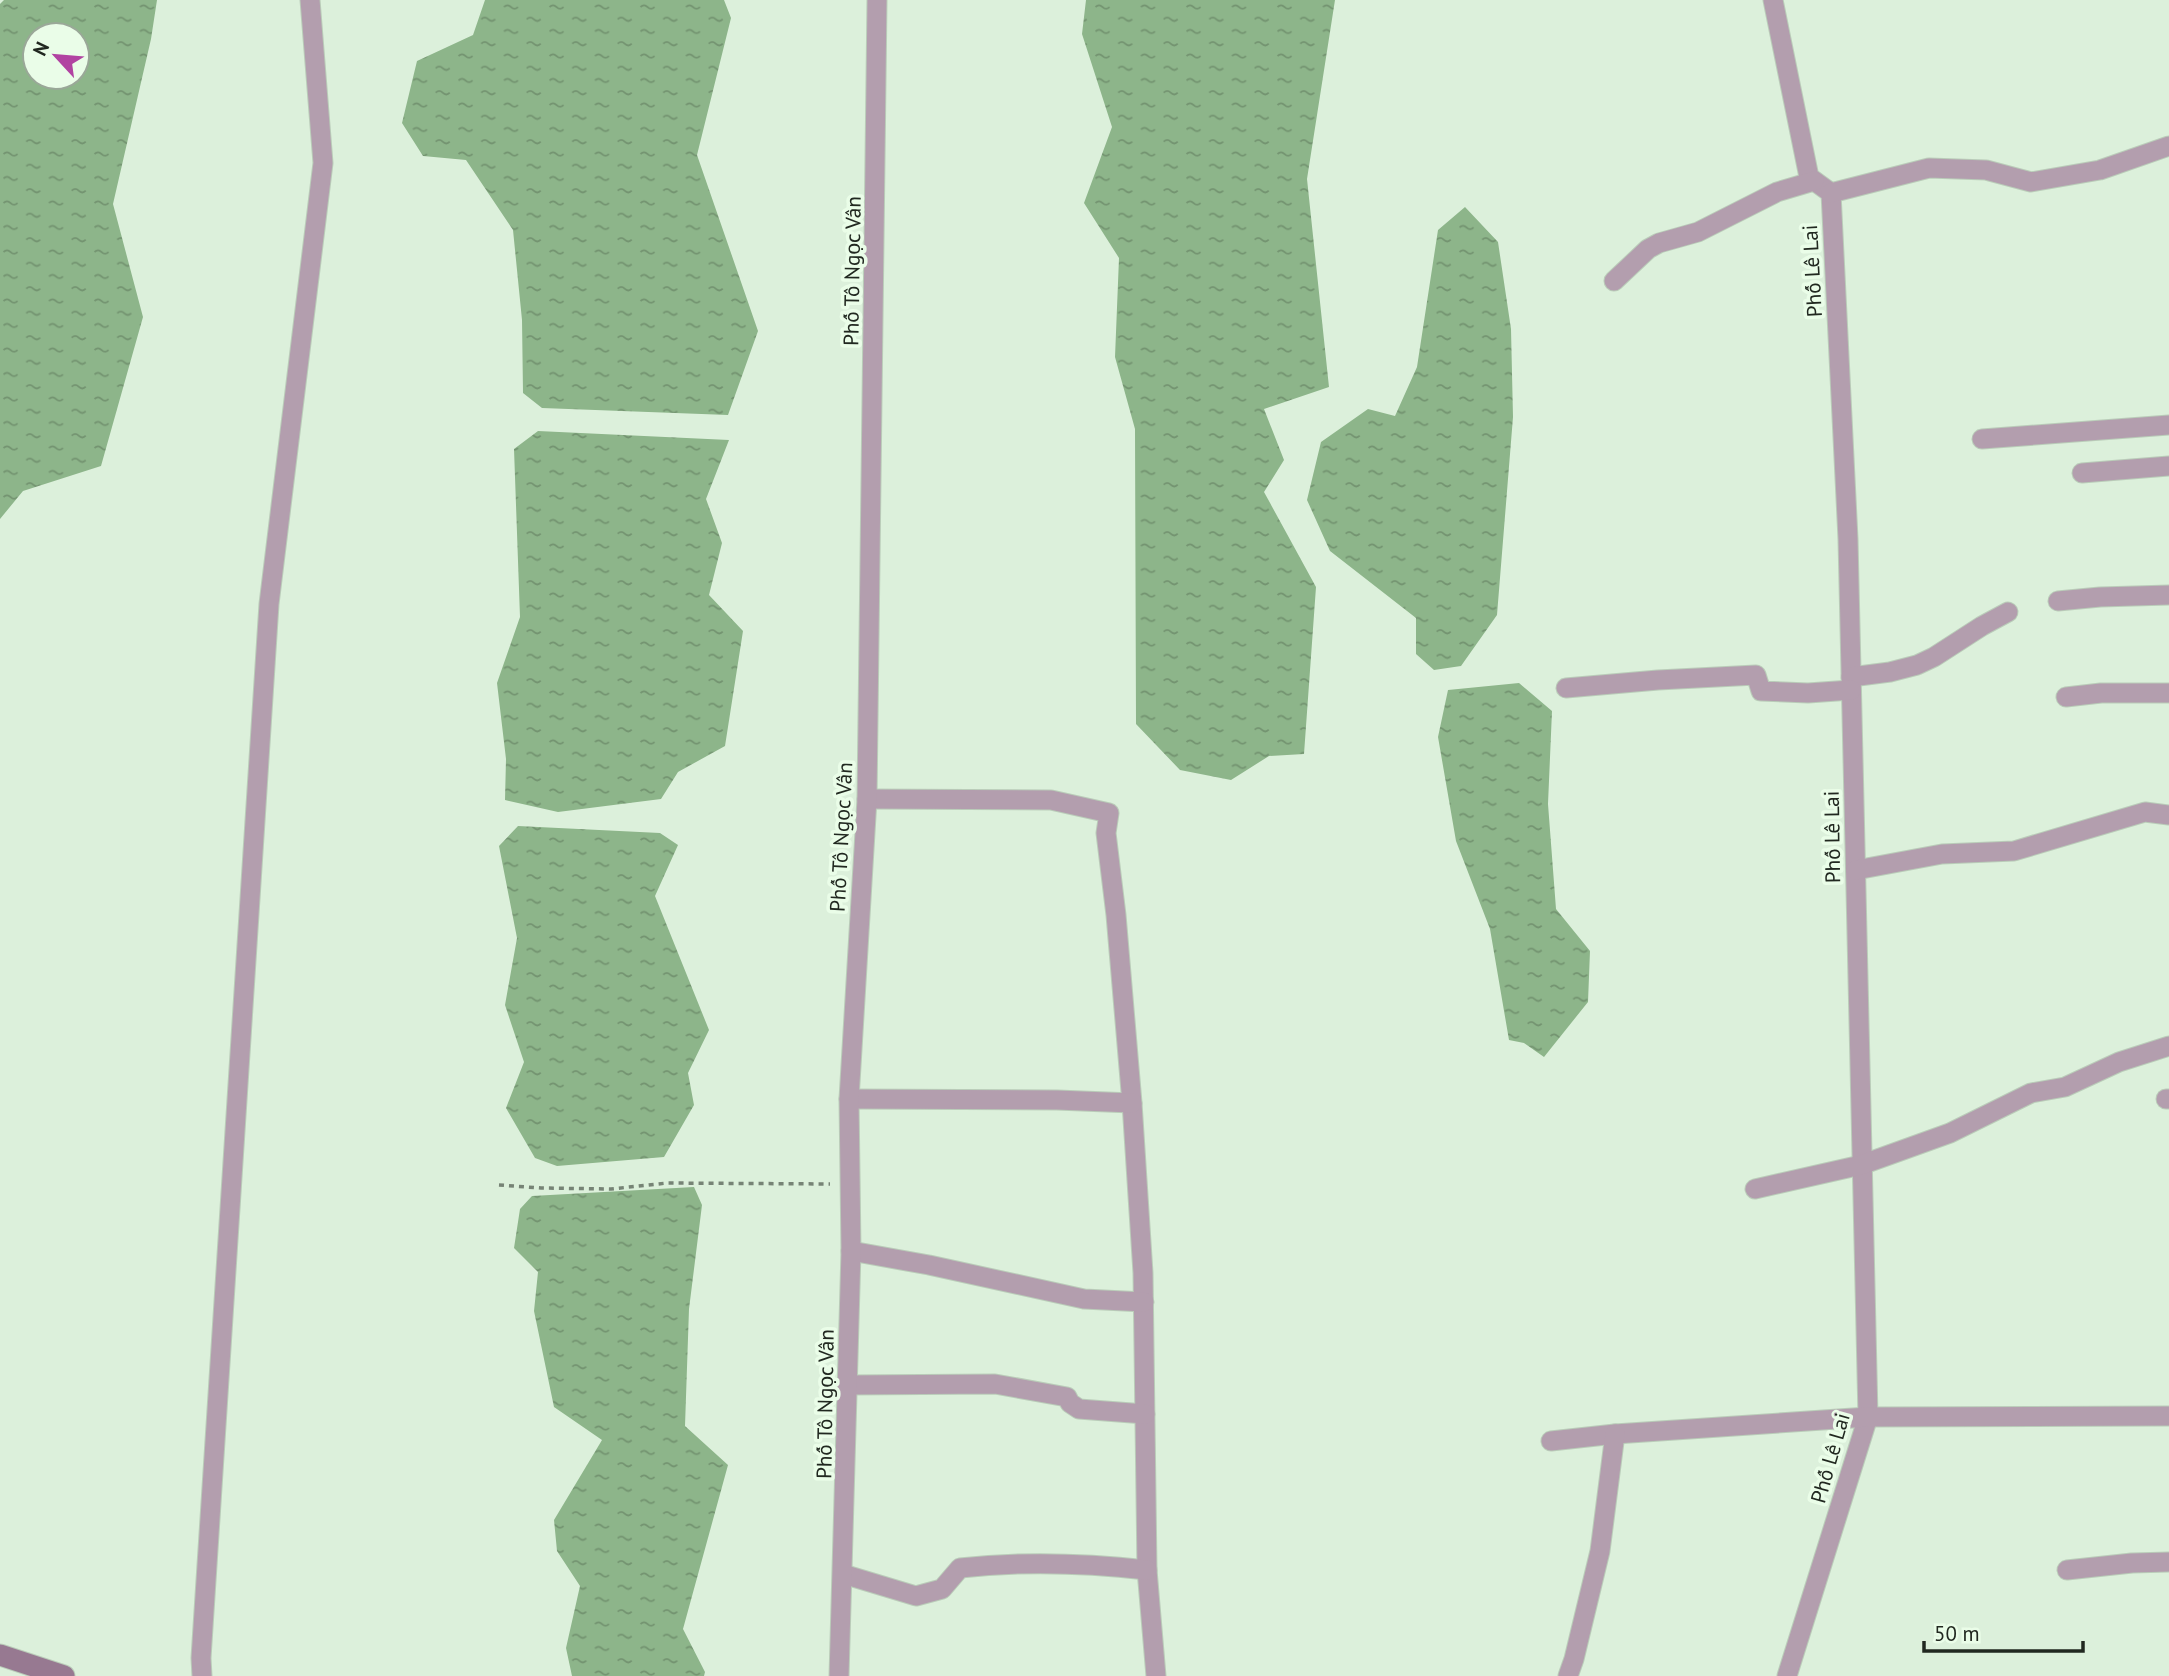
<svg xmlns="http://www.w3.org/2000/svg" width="2169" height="1676" font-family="'PT Sans',sans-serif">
  <defs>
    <pattern id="water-ripples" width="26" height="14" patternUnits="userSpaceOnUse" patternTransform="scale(1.75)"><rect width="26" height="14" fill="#8db58a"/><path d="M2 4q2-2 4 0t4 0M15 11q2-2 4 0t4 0" fill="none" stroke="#739370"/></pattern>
  </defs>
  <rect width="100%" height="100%" fill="#dcf0db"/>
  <g fill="url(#water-ripples)" fill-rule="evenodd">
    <path d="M4 0H157L151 39 113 204 143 317 101 466 23 491 0 519V4ZM35 35H77V77H35Z"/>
    <polygon points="485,0 724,0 731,18 697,155 758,331 728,415 542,408 523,393 522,320 513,230 466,160 423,156 402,123 417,61 473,35"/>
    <polygon points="1086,0 1335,0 1307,179 1329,387 1264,409 1284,460 1264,492 1316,587 1304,754 1269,756 1231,780 1180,770 1136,724 1135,429 1115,357 1119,258 1084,203 1112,127 1082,34"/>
    <polygon points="1465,207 1498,242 1511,329 1513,417 1497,615 1461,666 1434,670 1416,654 1416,618 1330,551 1307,500 1321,442 1368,409 1395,416 1417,367 1438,230"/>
    <polygon points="538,431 729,440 706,499 722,543 709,595 743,631 725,746 678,772 661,799 558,812 505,800 506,759 497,683 520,617 514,449"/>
    <polygon points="1519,683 1552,711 1548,804 1556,909 1590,951 1588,1002 1544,1057 1524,1043 1509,1040 1490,929 1456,841 1438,737 1448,690"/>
    <polygon points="518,826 660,833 678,845 655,896 709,1030 688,1073 694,1105 664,1157 557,1166 535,1158 506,1108 524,1062 505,1005 517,938 499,846"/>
    <polygon points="694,1187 702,1205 689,1309 685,1426 728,1465 683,1629 705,1672 704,1676 572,1676 566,1648 580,1586 557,1551 554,1520 602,1440 554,1407 534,1311 538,1272 514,1248 520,1209 532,1196"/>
  </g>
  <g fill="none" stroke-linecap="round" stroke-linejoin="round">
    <defs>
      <g id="street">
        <polyline points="1773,0 1809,177 1831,193 1848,539 1868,1417 1787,1676"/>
        <polyline points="1831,193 1929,168 1986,170 2031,182 2100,170 2169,146"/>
        <polyline points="1614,281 1648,249 1659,243 1698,232 1777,192 1814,181"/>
        <polyline points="1982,439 2169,425"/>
        <polyline points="2082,473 2169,466"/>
        <polyline points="2058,601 2100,597 2169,595"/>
        <polyline points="1851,677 1890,672 1917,665 1934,657 1982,626 2008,612"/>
        <polyline points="1566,688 1658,680 1756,675 1761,691 1808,693 1851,690"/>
        <polyline points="2066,697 2101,693 2169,693"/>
        <polyline points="867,799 1051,800 1109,813 1106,833 1116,915 1132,1103 1143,1273 1147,1570 1156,1676"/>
        <polyline points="1856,870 1942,854 2014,851 2145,812 2169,815"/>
        <polyline points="849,1099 1057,1100 1132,1103"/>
        <polyline points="2166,1099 2169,1099"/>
        <polyline points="1755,1189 1861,1165 1950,1133 2031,1093 2065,1087 2119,1062 2169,1046"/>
        <polyline points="851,1251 929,1265 1084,1299 1144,1302"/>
        <polyline points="848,1385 995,1384 1067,1397 1070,1403 1079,1409 1145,1414"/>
        <polyline points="1551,1441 1615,1434 1868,1417 2169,1416"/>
        <polyline points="2067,1570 2132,1563 2169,1562"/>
        <path d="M843 1574 916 1596 942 1589 960 1568C1022 1561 1085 1563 1147 1570"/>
        <polyline points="202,1676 201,1658 269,604 323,163 310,0"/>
        <polyline points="839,1676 851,1251 849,1099 867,799 877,0"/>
        <polyline points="1568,1676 1574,1659 1600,1551 1615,1434"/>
      </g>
      <polyline id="secondary" points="0,1655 64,1676"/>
    </defs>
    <use href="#street" stroke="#baccb9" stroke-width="21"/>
    <use href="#secondary" stroke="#baccb9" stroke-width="23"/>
    <polyline stroke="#768375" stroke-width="3.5" stroke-dasharray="5 5" stroke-linecap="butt" points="499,1185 541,1188 611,1189 667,1183 830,1184"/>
    <use href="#street" stroke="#b39eae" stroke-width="19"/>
    <use href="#secondary" stroke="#977991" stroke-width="21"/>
  </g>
  <g text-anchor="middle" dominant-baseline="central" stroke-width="7" stroke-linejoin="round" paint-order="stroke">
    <g font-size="21" fill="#212820" stroke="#eafde8">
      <text transform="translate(852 271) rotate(-89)">Phố Tô Ngọc Vân</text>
      <text transform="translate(1812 271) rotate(-93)">Phố Lê Lai</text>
      <text transform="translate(841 837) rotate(-87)">Phố Tô Ngọc Vân</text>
      <text transform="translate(1832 837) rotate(-91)">Phố Lê Lai</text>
      <text transform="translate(825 1404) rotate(-89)">Phố Tô Ngọc Vân</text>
      <text transform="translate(1830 1458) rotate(-74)">Phố Lê Lai</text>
    </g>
  </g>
  <g transform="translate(56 56) rotate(296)"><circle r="33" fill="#eafde8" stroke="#9aa898" stroke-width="2"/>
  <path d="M0-5L12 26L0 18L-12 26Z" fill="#b143a1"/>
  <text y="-10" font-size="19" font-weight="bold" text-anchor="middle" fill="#212820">N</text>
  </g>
  <path d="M1924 1641v10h159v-10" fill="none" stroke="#212820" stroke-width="3.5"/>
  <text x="1934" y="1641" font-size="21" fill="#212820" stroke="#eafde8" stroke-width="5" paint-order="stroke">50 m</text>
</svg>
